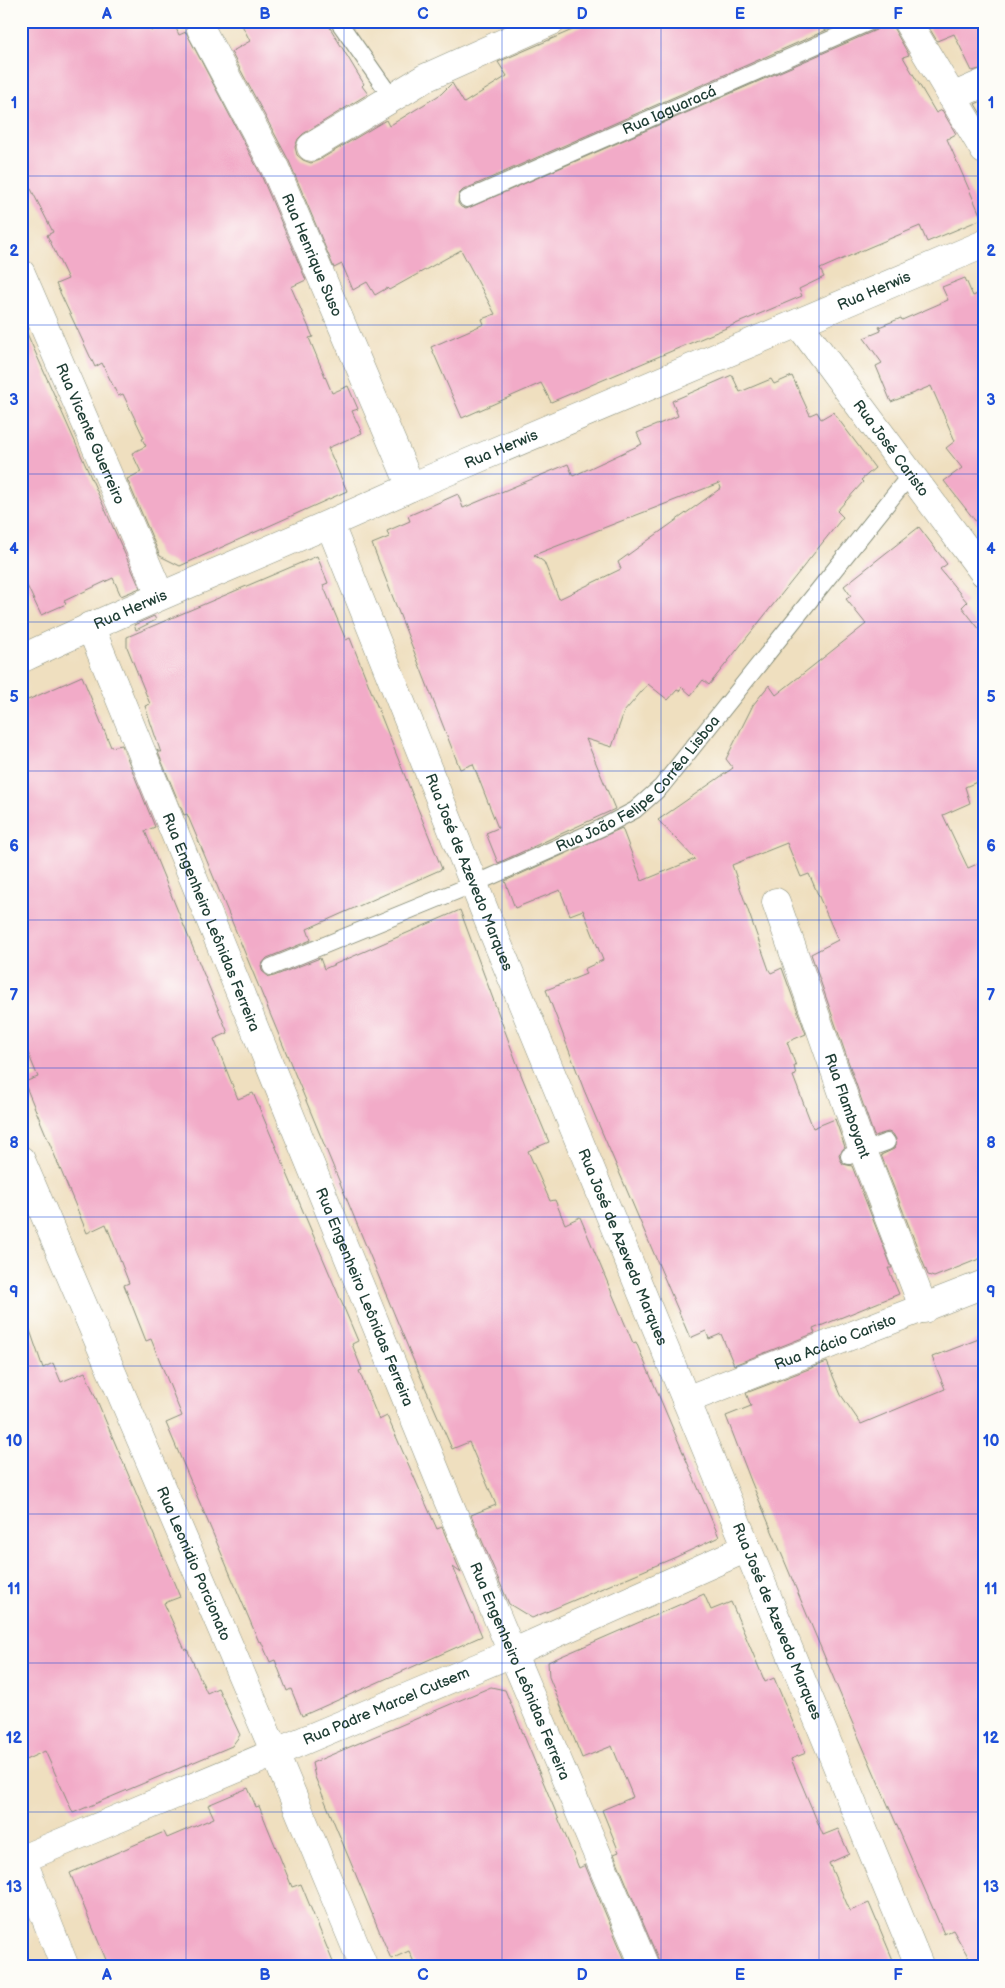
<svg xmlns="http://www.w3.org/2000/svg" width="1005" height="1988" font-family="'Balsamiq Sans',sans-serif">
  <rect width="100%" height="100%" fill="#fdfcf7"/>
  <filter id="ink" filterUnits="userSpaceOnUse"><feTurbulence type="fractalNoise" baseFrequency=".02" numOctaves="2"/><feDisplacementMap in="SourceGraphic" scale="10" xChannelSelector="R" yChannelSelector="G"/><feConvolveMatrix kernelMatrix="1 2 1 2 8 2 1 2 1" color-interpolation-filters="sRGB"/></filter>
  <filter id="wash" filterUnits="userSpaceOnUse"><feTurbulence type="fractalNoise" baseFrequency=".0096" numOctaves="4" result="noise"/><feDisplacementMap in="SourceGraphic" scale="20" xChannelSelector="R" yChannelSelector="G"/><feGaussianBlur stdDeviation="1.12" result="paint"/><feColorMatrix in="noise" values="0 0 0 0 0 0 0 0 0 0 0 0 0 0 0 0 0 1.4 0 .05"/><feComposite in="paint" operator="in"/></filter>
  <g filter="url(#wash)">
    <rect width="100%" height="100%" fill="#efdfbf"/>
    <g id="blocks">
      <g fill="#f2abc8" fill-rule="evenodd">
        <polygon points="21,21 146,21 151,31 173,21 179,35 186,32 261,175 306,280 291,287 313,337 309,338 332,393 348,386 358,409 352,411 362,433 328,448 347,491 180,566 160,556 127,479 141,472 132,453 146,446 142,439 144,438 123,394 118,396 102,363 95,367 56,284 68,279 47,235 53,232 31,189 21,193"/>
        <polygon points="240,21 326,21 364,84 362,86 368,94 303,134 298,139 295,147 297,155 303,160 311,163 319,160 386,120 389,126 441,94 452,83 464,103 507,76 498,62 593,21 847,21 463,190 459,194 458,203 461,207 466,209 876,30 880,26 882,21 891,21 894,29 909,55 903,57 936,113 942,110 956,134 947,139 982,219 927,242 920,226 870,247 820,269 824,277 799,289 802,296 551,402 541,383 462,418 431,347 484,324 482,319 495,314 461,250 389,290 387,288 375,295 367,282 353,290 342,264 334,268 289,161 231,52 250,41"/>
        <polygon points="925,21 984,21 984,68 972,71 954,34 937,41"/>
        <polygon points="984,100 984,119 975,104"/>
        <polygon points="965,278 973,296 984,291 984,532 944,481 962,468 946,448 955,441 931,386 891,402 876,366 882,363 864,338 881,331 879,327 901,318 902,320 948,300 942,287"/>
        <polygon points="21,320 140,588 121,596 113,578 64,601 66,604 41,615 21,573"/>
        <path d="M732 375 740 392 771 379 774 384 792 376 810 415 817 412 821 419 833 412 875 468 861 480 863 482 837 511 843 517 709 685 703 680 691 695 682 687 679 691 677 690 668 700 648 684 624 712 612 747 586 739 615 809 498 863 486 833 498 828 473 764 460 769 372 544 389 537 387 531 410 521 408 516 458 494 463 508 568 464 573 476 642 444 637 433 678 416 672 401ZM719 483 721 488 618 562 621 569 559 599 544 562 534 555Z"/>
        <polygon points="919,527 947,564 940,569 967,602 962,607 984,635 984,732 980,735 984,779 965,787 970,803 943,815 968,868 984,861 984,1257 934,1277 928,1275 881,1155 894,1149 896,1139 893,1134 888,1132 874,1136 811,954 838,940 809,874 801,877 787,843 732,865 769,970 771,973 782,968 806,1034 787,1042 796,1066 794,1066 796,1075 793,1076 813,1128 835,1119 845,1147 839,1154 840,1159 843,1164 852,1166 892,1268 888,1268 899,1294 813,1329 815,1333 734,1365 721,1334 709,1339 706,1331 690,1338 584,1090 546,990 586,974 584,969 603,960 583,910 570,915 560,890 515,908 505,881 622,828 642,881 695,859 658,820 733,768 726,759 753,705 769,685 776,695 866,624 846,599 851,596 844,586"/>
        <polygon points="317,556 328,583 323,585 346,640 350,638 442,869 307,929 311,940 267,958 261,965 262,971 269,977 274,976 320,958 324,969 460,910 522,1077 549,1142 528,1151 550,1201 555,1200 565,1224 580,1217 633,1343 636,1342 719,1537 676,1557 532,1618 509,1604 471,1515 496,1505 469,1442 452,1449 412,1357 204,854 187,814 184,815 157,750 161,753 145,706 150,704 127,647 127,637"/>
        <polygon points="154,616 156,620 136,630 134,625"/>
        <polygon points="82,676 111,747 122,745 155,827 145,831 228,1033 214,1039 238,1099 253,1093 358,1341 352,1344 362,1370 359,1371 379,1420 387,1416 437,1529 442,1527 461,1573 453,1567 482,1636 302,1716 291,1689 287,1691 275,1660 270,1662 261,1641 259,1642 166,1423 182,1416 151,1339 146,1341 124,1285 129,1283 106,1224 87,1233 24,1082 38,1077 21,1036 21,703"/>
        <polygon points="25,1316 43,1368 53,1363 61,1382 85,1372 180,1597 164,1603 185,1650 187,1649 207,1693 218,1688 240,1735 232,1746 73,1813 45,1751 21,1762 21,1317"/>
        <polygon points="984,1337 984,1967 974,1967 953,1930 944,1934 849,1715 751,1481 726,1416 751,1406 746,1393 827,1362 841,1395 861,1424 945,1389 932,1357"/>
        <polygon points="704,1594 711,1610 731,1602 765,1682 774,1678 806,1753 791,1759 802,1785 823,1835 838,1829 849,1854 829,1863 850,1911 869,1903 896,1967 660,1967 659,1961 614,1854 619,1852 602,1810 633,1797 612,1746 582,1758 549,1677 548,1662"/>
        <polygon points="491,1687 505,1690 579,1868 585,1865 628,1967 416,1967 409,1951 391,1959 315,1777 312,1763"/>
        <polygon points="248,1788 256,1807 259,1806 292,1887 301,1884 335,1967 109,1967 70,1873 164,1832 167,1838 214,1818 208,1805"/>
      </g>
    </g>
  </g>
  <g filter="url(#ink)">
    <use href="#blocks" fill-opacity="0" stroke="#878e7a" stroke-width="1"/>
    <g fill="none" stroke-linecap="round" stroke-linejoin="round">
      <defs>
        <g id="service">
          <polyline points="338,21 392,98"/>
          <path id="s1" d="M467 199 872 21"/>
          <path id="s2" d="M271 967 474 884 601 828 635 810 661 787 910 475"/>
          <polyline points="849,1156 887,1142"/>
        </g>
        <g id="minor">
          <polyline points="907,21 984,150"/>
          <path id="s3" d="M201 29 275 168 411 487"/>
          <polyline points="952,97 984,83"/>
          <polyline points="311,147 425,78 552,21"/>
          <path id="s4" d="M21 273 160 595"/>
          <path id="s5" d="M798 323 984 573"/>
          <path id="s6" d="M330 525 495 937 920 1967"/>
          <path id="s7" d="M90 626 446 1496 645 1967"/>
          <path id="s8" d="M776 902 863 1151 924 1309"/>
          <path id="s9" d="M21 1160 275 1753 364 1967"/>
          <path id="s10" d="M686 1400 984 1284"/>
          <path id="s11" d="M22 1859 512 1653 747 1548"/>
        </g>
        <g id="secondary">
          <path id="s12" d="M21 659C149 598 282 547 411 487L984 244"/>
          <polyline points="21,1856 65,1967"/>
        </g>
      </defs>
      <use href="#service" stroke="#878e7a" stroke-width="18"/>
      <use href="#minor" stroke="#878e7a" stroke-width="29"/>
      <use href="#secondary" stroke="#878e7a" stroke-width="29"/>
      <use href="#service" stroke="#fff" stroke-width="16"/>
      <use href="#minor" stroke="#fff" stroke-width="28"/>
      <use href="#secondary" stroke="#fff" stroke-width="28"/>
    </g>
  </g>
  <path fill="none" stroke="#1d4ed8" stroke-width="1" stroke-opacity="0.55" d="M186 21V1967M344 21V1967M502 21V1967M661 21V1967M819 21V1967M21 176H984M21 325H984M21 474H984M21 622H984M21 771H984M21 920H984M21 1068H984M21 1217H984M21 1366H984M21 1514H984M21 1663H984M21 1812H984"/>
  <g text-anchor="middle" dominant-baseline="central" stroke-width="4" stroke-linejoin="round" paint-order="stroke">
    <g font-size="15" fill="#1f3d34" stroke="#fdfcf7">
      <text stroke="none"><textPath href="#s1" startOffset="221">Rua Iaguaracá</textPath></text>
      <text stroke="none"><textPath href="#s3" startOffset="252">Rua Henrique Suso</textPath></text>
      <text stroke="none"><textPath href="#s12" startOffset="929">Rua Herwis</textPath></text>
      <text stroke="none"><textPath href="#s4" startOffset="175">Rua Vicente Guerreiro</textPath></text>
      <text stroke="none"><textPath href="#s5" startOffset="156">Rua José Caristo</textPath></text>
      <text stroke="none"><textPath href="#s12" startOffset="524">Rua Herwis</textPath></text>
      <text stroke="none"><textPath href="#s12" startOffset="120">Rua Herwis</textPath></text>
      <text stroke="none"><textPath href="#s2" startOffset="415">Rua João Felipe Corrêa Lisboa</textPath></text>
      <text stroke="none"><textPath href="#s6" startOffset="374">Rua José de Azevedo Marques</textPath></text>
      <text stroke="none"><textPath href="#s7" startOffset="320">Rua Engenheiro Leônidas Ferreira</textPath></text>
      <text stroke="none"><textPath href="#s8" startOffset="216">Rua Flamboyant</textPath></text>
      <text stroke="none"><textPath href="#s6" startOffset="779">Rua José de Azevedo Marques</textPath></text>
      <text stroke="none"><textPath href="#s7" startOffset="725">Rua Engenheiro Leônidas Ferreira</textPath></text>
      <text stroke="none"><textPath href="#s10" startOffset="160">Rua Acácio Caristo</textPath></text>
      <text stroke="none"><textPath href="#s9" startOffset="439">Rua Leonidio Porcionato</textPath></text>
      <text stroke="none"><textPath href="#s6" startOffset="1184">Rua José de Azevedo Marques</textPath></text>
      <text stroke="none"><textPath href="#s7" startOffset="1130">Rua Engenheiro Leônidas Ferreira</textPath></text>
      <text stroke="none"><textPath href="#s11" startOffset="395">Rua Padre Marcel Cutsem</textPath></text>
    </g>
  </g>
  <rect width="1005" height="1988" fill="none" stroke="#fdfcf7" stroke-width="55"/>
  <rect x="28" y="28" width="950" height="1932" fill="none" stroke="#1d4ed8" stroke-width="2"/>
  <g font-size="16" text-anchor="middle" font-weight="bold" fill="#1d4ed8">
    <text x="107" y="19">A</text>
    <text x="265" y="19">B</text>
    <text x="423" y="19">C</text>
    <text x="582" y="19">D</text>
    <text x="740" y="19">E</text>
    <text x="898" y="19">F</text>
    <text x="14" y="108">1</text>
    <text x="991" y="108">1</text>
    <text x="14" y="256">2</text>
    <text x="991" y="256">2</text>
    <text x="14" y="405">3</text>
    <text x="991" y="405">3</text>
    <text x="14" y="554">4</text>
    <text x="991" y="554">4</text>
    <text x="14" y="702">5</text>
    <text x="991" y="702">5</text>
    <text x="14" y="851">6</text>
    <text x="991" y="851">6</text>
    <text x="14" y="1000">7</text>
    <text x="991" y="1000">7</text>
    <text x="14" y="1148">8</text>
    <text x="991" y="1148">8</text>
    <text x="14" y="1297">9</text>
    <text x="991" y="1297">9</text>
    <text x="14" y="1446">10</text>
    <text x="991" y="1446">10</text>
    <text x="14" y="1594">11</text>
    <text x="991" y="1594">11</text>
    <text x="14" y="1743">12</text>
    <text x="991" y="1743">12</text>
    <text x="14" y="1892">13</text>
    <text x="991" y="1892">13</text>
    <text x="107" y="1980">A</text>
    <text x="265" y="1980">B</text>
    <text x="423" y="1980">C</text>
    <text x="582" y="1980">D</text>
    <text x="740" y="1980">E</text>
    <text x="898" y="1980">F</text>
  </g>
</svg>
